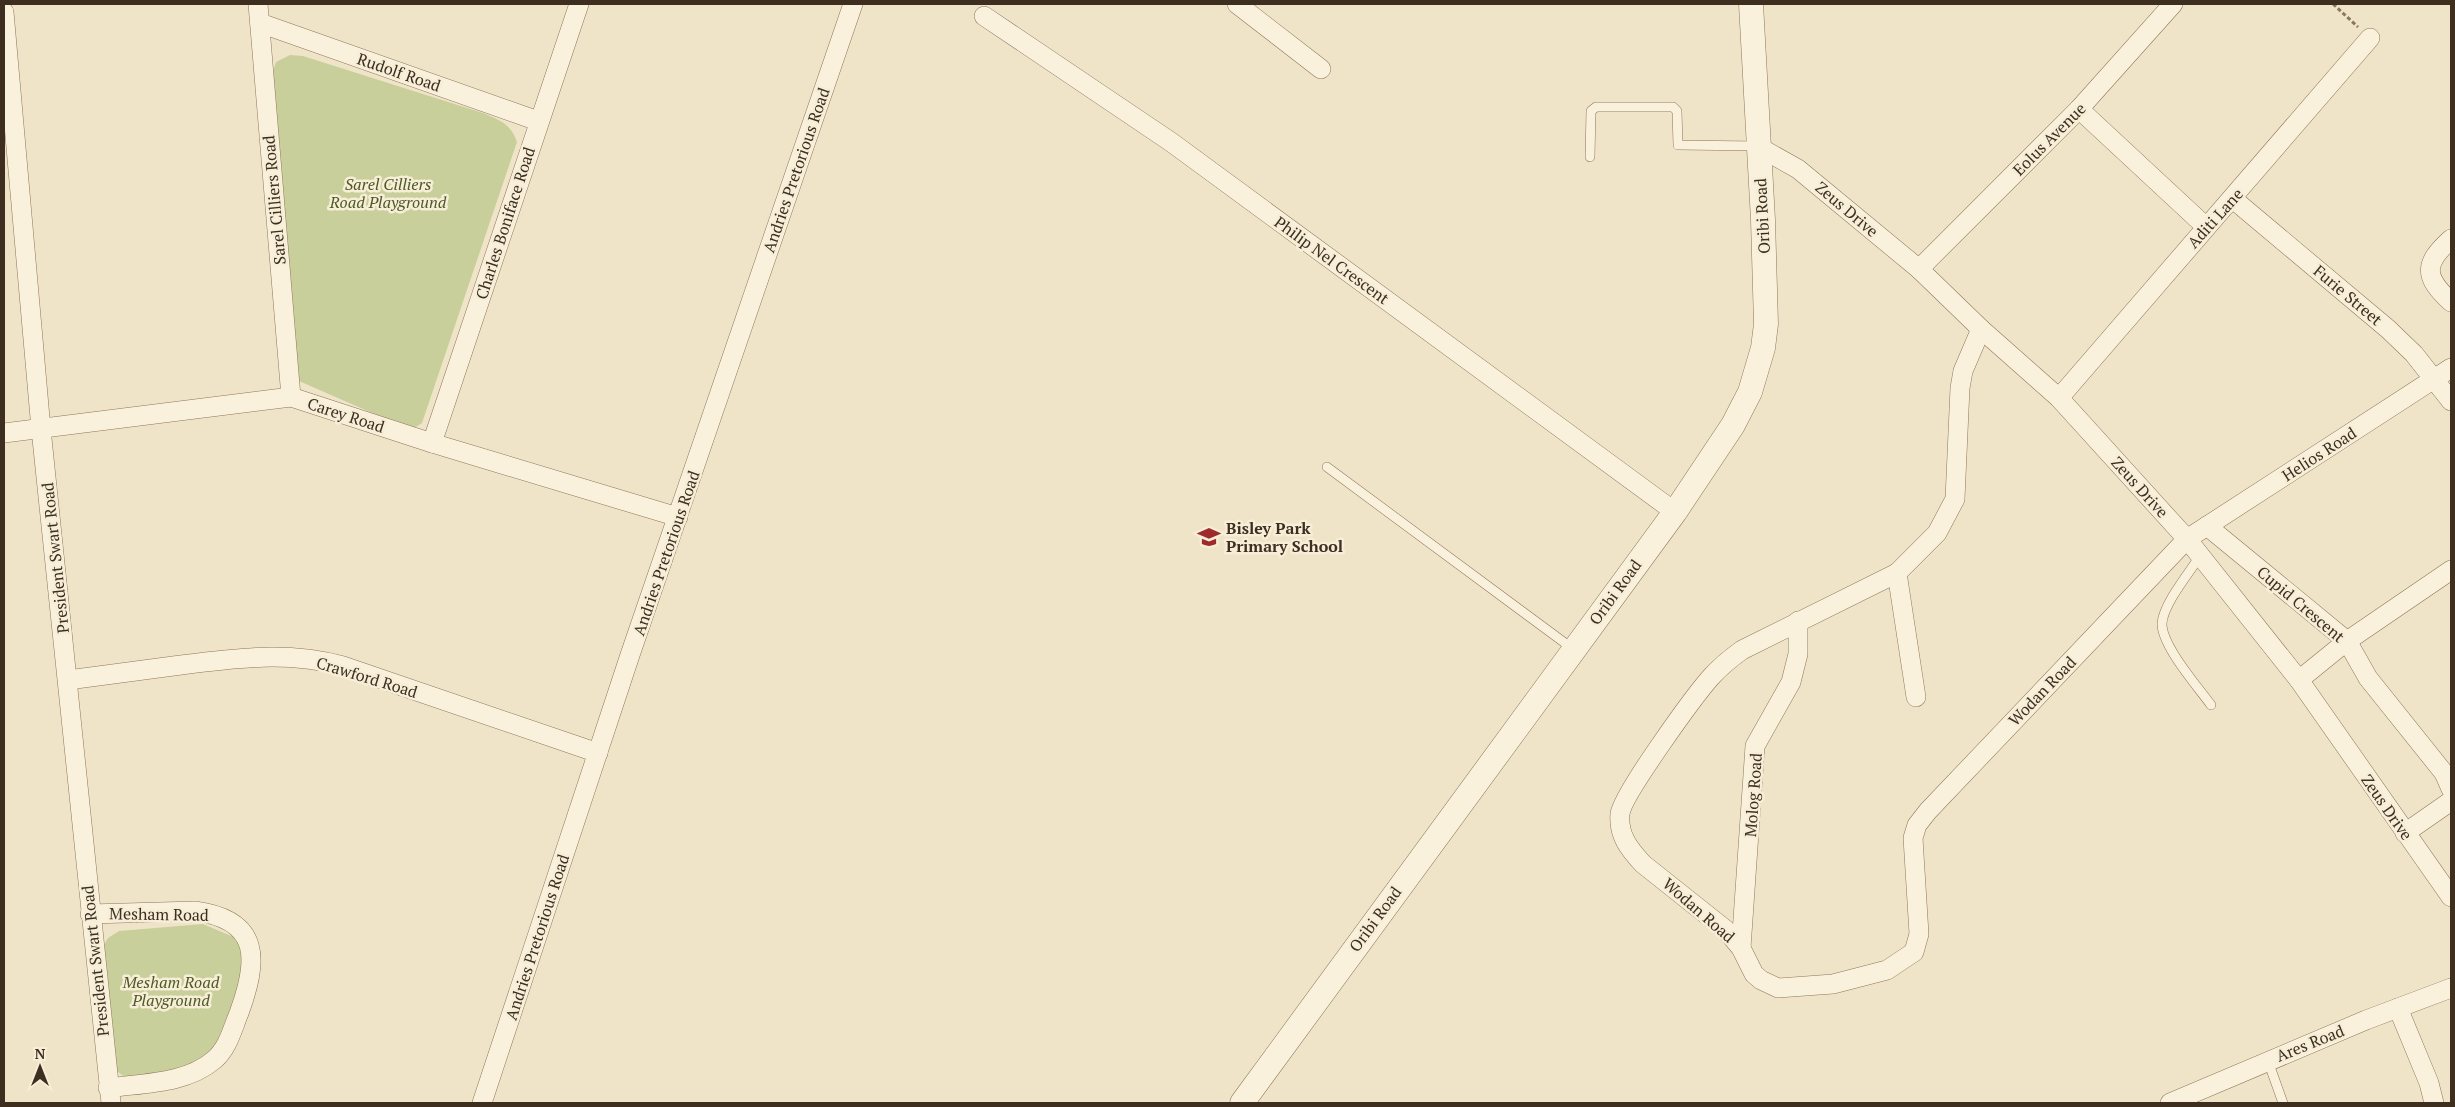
<svg xmlns="http://www.w3.org/2000/svg" width="2455" height="1107" font-family="'PT Serif',serif">
  <rect width="100%" height="100%" fill="#f0e4c8"/>
  <g fill="#c9cf9b">
    <path d="M290 55 303 56 483 113C500 120 511 124 517 142L422 423 411 430 299 381 271 78 276 62Z"/>
    <polygon points="203,924 236,938 246,955 244,979 219,1050 192,1071 128,1080 112,1067 103,947 108,938 119,931"/>
  </g>
  <g fill="none" stroke-linecap="round" stroke-linejoin="round">
    <defs>
      <g id="service">
        <polyline points="1590,157 1591,111 1596,107 1673,107 1677,111 1678,145 1757,146"/>
        <polyline points="1327,467 1573,649"/>
        <path d="M2200 556C2189 573 2164 603 2162 623 2161 645 2198 687 2211 705"/>
        <polyline points="2268,1061 2283,1103"/>
      </g>
      <g id="minor">
        <polyline points="258,4 291,397"/>
        <polyline points="1237,4 1321,69"/>
        <polyline points="4,12 41,429 111,1103"/>
        <polyline points="984,16 1171,142 1675,512"/>
        <polyline points="260,23 538,121"/>
        <polyline points="2079,109 2205,226"/>
        <polyline points="1757,146 1798,169 1919,269 1981,329 2059,398 2187,539 2299,680 2451,897"/>
        <polyline points="2233,199 2388,329 2414,354 2451,401"/>
        <path d="M2451 239C2423 264 2424 277 2451 302"/>
        <polyline points="1919,269 2079,109 2173,4"/>
        <polyline points="2059,398 2370,38"/>
        <polyline points="4,433 291,397 432,443 678,517"/>
        <polyline points="432,443 579,4"/>
        <polyline points="2207,526 2347,641 2368,678 2444,773 2451,789"/>
        <path d="M1897 573 1742 650C1731 658 1720 667 1711 677 1695 695 1622 795 1620 814 1618 835 1629 849 1643 864L1726 930 1741 948 1754 974 1761 980 1778 988 1833 984 1887 970 1914 952 1919 934 1913 838 1917 825 1928 811 2187 539 2451 368"/>
        <path d="M68 680C106 675 143 670 181 665 236 658 289 651 343 666L598 753"/>
        <polyline points="2299,680 2347,641 2451,570"/>
        <polyline points="1916,697 1897,573 1937,533 1955,499 1960,388 1963,371 1981,329"/>
        <polyline points="2405,833 2451,801"/>
        <path d="M90 914 195 911C262 920 258 961 239 1013 232 1030 228 1048 214 1060 186 1084 143 1083 108 1088"/>
        <polyline points="1741,948 1755,746 1791,682 1798,654 1798,621"/>
        <polyline points="2398,1008 2429,1083 2434,1103"/>
        <polyline points="482,1103 630,655 853,4"/>
        <polyline points="2170,1103 2366,1020 2451,988"/>
      </g>
      <polyline id="tertiary" points="1242,1103 1675,512 1733,425 1750,392 1763,348 1766,324 1763,220 1751,4"/>
    </defs>
    <use href="#service" stroke="#8d765c" stroke-width="10"/>
    <use href="#minor" stroke="#8d765c" stroke-width="20"/>
    <use href="#tertiary" stroke="#8d765c" stroke-width="25"/>
    <polyline stroke="#8d765c" stroke-width="3" stroke-dasharray="4 2.5" stroke-linecap="butt" points="2333,4 2358,27"/>
    <use href="#service" stroke="#faf1dc" stroke-width="9"/>
    <use href="#minor" stroke="#faf1dc" stroke-width="19"/>
    <use href="#tertiary" stroke="#faf1dc" stroke-width="24"/>
  </g>
  <defs>
    <symbol id="school-bare" viewBox="-9 -9 18 18"><path d="M0-5L7-2L0 1L-7-2ZM-4 1L0 2.5L4 1V4Q0 6-4 4Z" fill="#9e2a2b" stroke="#f7eed8" stroke-width="2.5" paint-order="stroke"/></symbol>
  </defs>
  <g fill-rule="evenodd">
    <use href="#school-bare" x="1193" y="521" width="32" height="32"/>
  </g>
  <g text-anchor="middle" dominant-baseline="central" stroke-width="5" stroke-linejoin="round" paint-order="stroke">
    <g font-size="16" fill="#3d2e20" stroke="#f7eed8">
      <text transform="translate(399 72) rotate(19)">Rudolf Road</text>
      <text transform="translate(2049 139) rotate(-45)">Eolus Avenue</text>
      <text transform="translate(796 170) rotate(-71)">Andries Pretorious Road</text>
      <text transform="translate(274 200) rotate(-95)">Sarel Cilliers Road</text>
      <text transform="translate(1847 209) rotate(40)">Zeus Drive</text>
      <text transform="translate(1762 216) rotate(-93)">Oribi Road</text>
      <text transform="translate(2215 218) rotate(-48)">Aditi Lane</text>
      <text transform="translate(505 223) rotate(-72)">Charles Boniface Road</text>
      <text transform="translate(1332 260) rotate(36)">Philip Nel Crescent</text>
      <text transform="translate(2348 295) rotate(40)">Furie Street</text>
      <text transform="translate(346 415) rotate(18)">Carey Road</text>
      <text transform="translate(2319 454) rotate(-33)">Helios Road</text>
      <text transform="translate(2140 487) rotate(48)">Zeus Drive</text>
      <text transform="translate(666 553) rotate(-71)">Andries Pretorious Road</text>
      <text transform="translate(55 558) rotate(-96)">President Swart Road</text>
      <text transform="translate(1615 592) rotate(-54)">Oribi Road</text>
      <text transform="translate(2301 604) rotate(40)">Cupid Crescent</text>
      <text transform="translate(367 677) rotate(17)">Crawford Road</text>
      <text transform="translate(2042 691) rotate(-46)">Wodan Road</text>
      <text transform="translate(1753 795) rotate(-86)">Molog Road</text>
      <text transform="translate(2387 807) rotate(55)">Zeus Drive</text>
      <text transform="translate(1699 910) rotate(41)">Wodan Road</text>
      <text transform="translate(159 914) rotate(1)">Mesham Road</text>
      <text transform="translate(1375 919) rotate(-54)">Oribi Road</text>
      <text transform="translate(537 937) rotate(-72)">Andries Pretorious Road</text>
      <text transform="translate(95 961) rotate(-96)">President Swart Road</text>
      <text transform="translate(2310 1043) rotate(-22)">Ares Road</text>
    </g>
    <g font-size="16" font-style="italic" fill="#4d5a26" stroke="#f7eed8">
      <text x="388" y="184">Sarel Cilliers<tspan x="388" dy="18">Road Playground</tspan></text>
      <text x="171" y="982">Mesham Road<tspan x="171" dy="18">Playground</tspan></text>
    </g>
    <g font-size="16" font-weight="bold" fill="#3d2e20" stroke="#f7eed8" text-anchor="start">
      <text x="1226" y="528">Bisley Park<tspan x="1226" dy="18">Primary School</tspan></text>
    </g>
  </g>
  <rect width="2455" height="1107" fill="none" stroke="#3d2e20" stroke-width="10"/>
  <g transform="translate(40 1067)" stroke="#f7eed8" stroke-width="4" paint-order="stroke">
  <path d="M0-4L9 19L0 12L-9 19Z" fill="#3d2e20"/>
  <text y="-8" font-size="14" font-weight="bold" text-anchor="middle" fill="#3d2e20">N</text>
  </g>
</svg>
